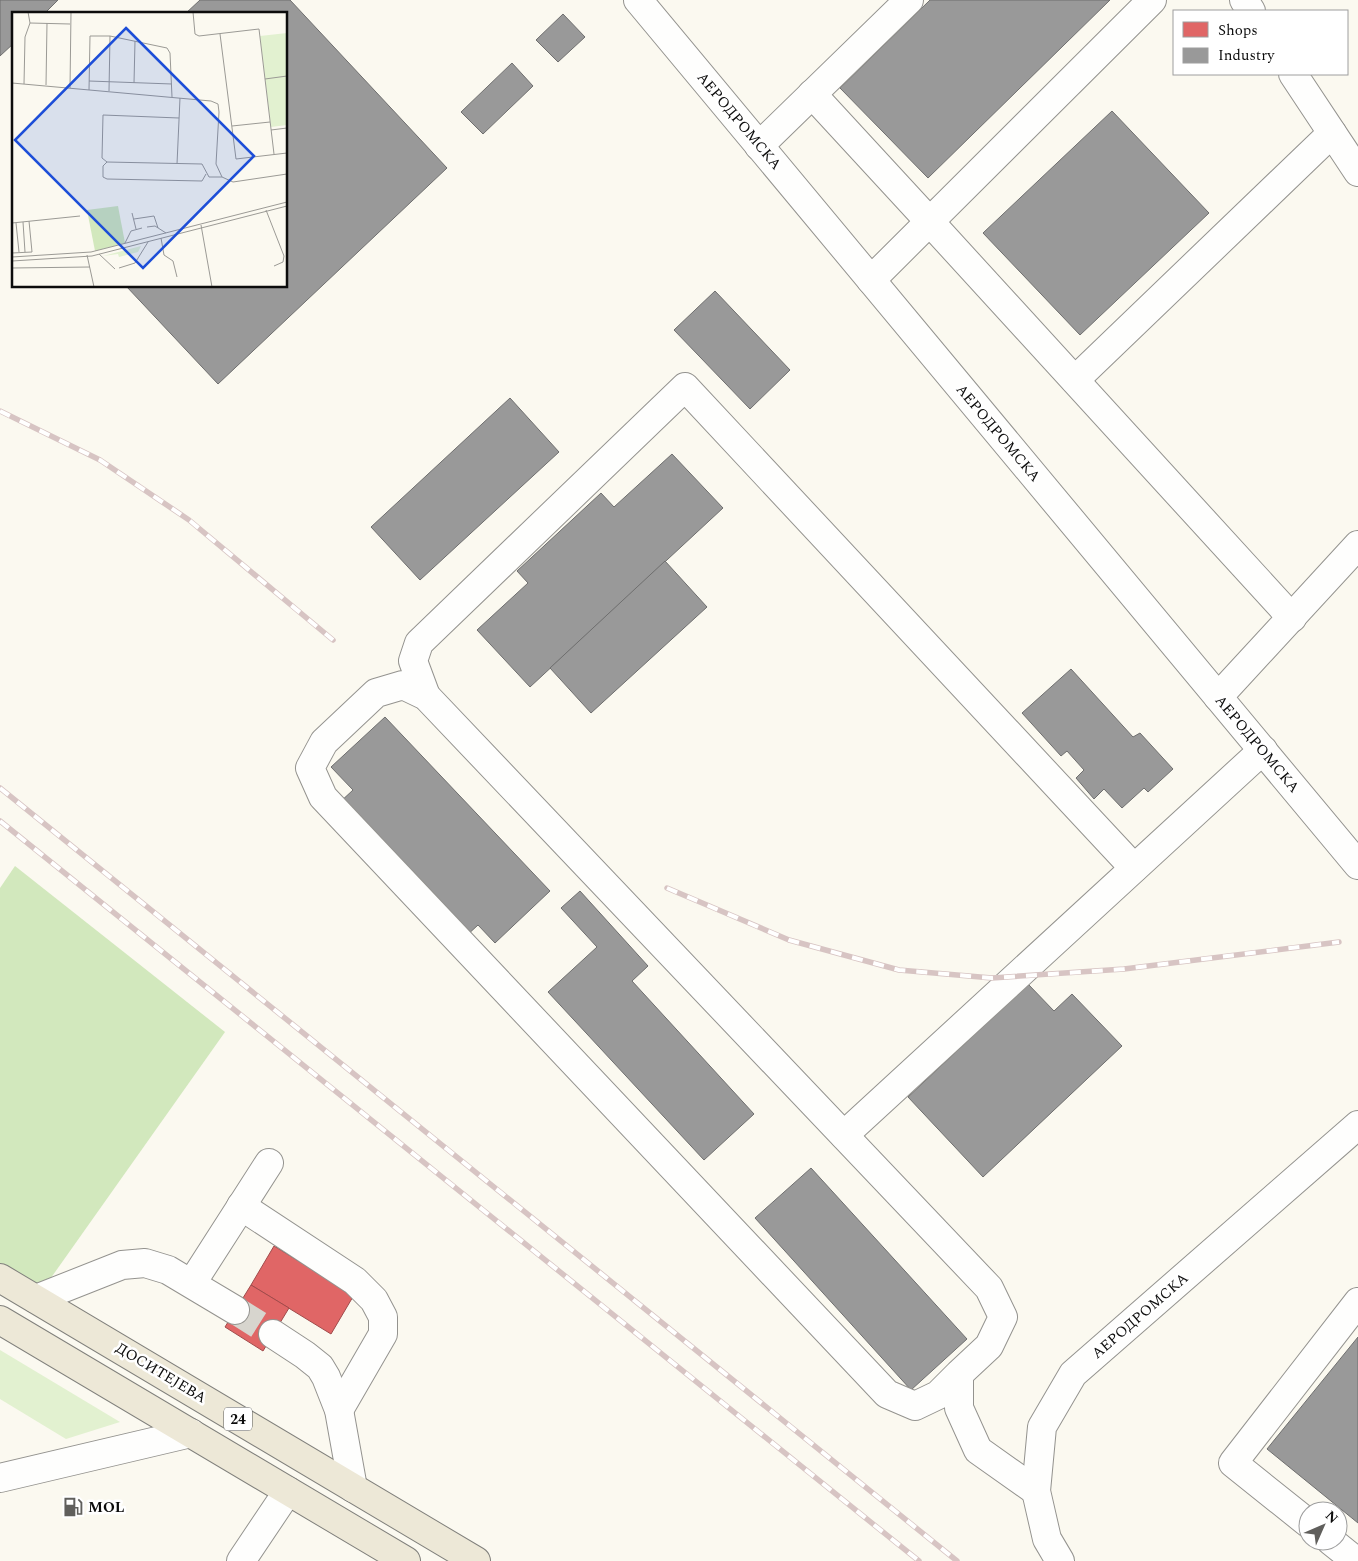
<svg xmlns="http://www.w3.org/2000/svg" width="1358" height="1561" font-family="Spectral,serif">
  <rect width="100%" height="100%" fill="#fbf9f0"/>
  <polygon fill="#e2f1d0" points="0,1350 120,1422 66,1439 0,1399"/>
  <polygon fill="#d2e8bd" points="15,866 225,1032 36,1299 0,1278 0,888"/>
  <g fill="#e06666" stroke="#a04b4b">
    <polygon points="274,1246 354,1295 331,1334 251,1285"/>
    <polygon points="251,1285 289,1308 263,1351 225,1327"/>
  </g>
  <g fill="#999" stroke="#6f6f6f">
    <polygon points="0,0 58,0 44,14 14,14 14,43 0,56"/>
    <polygon points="200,0 290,0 447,168 218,384 126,286 286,286 286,14 185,14"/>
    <polygon points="930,0 1110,0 928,178 840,88"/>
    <polygon points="563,14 585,37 558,62 536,40"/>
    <polygon points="512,63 533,86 483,134 461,112"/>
    <polygon points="1112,111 1209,213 1080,335 983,233"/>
    <polygon points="715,291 790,370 750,409 674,330"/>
    <polygon points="510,398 559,452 420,580 371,527"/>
    <polygon points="672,454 723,508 530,687 477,630 528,583 517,571 601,493 614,507"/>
    <polygon points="665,561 707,607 591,713 550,668"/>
    <polygon points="1071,669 1133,737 1140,733 1173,769 1148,792 1144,788 1122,808 1104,789 1094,799 1076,778 1084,770 1067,751 1061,756 1022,713"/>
    <polygon points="385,717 550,891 495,943 478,925 465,937 339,803 353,790 331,767"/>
    <polygon points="580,891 648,966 632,981 754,1114 704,1160 548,992 597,947 561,908"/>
    <polygon points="1028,984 1054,1011 1072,994 1122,1046 983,1177 908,1097"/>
    <polygon points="811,1168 967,1339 911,1390 755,1218"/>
    <polygon points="1358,1337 1358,1523 1267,1449"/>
  </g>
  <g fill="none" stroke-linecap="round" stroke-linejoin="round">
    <polyline stroke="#d7d5ce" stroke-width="28" stroke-dasharray="28 14" stroke-linecap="butt" points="235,1310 273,1334"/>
    <defs>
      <g id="minor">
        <polyline points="638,0 1358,865"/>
        <polyline points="1244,0 1251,11"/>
        <polyline points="1293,74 1358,172"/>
        <polyline points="812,94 930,222 1292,618"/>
        <polyline points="759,146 909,0"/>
        <polyline points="871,280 1152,0"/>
        <polyline points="1075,380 1332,133"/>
        <polyline points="426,696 413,661 419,643 685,387 1134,868"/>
        <polyline points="1218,697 1358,545"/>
        <polyline points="844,1135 1263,750"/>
        <polyline points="241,1206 355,1281 374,1300 383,1317 383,1334 339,1410"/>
        <polyline points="192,1283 269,1163"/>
        <polyline points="36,1299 122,1265 145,1263 168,1270 235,1310"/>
        <polyline points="273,1334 305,1355 320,1367 326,1377 339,1410 353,1488"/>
        <polyline points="959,1374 938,1395 915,1406 887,1394 323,797 310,768 324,742 376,693 403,685 426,696 989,1288 1003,1317 989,1346 959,1374 959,1408 978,1450 1036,1491"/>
        <polyline points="0,1478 191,1433"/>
        <polyline points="1308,1523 1233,1463 1358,1302"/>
        <polyline points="1331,1541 1356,1561"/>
        <polyline points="241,1561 288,1491"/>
        <polyline points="1060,1561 1047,1539 1036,1491 1042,1427 1073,1374 1358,1125"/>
      </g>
      <g id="major">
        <polyline points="0,1278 476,1561"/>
        <polyline points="0,1320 406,1561"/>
      </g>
    </defs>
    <use href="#minor" stroke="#94938f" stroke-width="30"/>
    <use href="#major" stroke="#81807c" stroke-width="30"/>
    <use href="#minor" stroke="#fefefd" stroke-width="28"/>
    <use href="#major" stroke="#ede8d7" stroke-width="28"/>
    <defs>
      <g id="rail">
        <polyline points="0,411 100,460 189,520 333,640"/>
        <polyline points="0,788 957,1561"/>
        <polyline points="0,821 919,1561"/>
        <polyline points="667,888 789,940 899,970 992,978 1124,969 1339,942"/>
      </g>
    </defs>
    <use href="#rail" stroke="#d7c4c3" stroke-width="5.5"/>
    <use href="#rail" stroke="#fff" stroke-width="4" stroke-dasharray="11" stroke-linecap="butt"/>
  </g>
  <defs>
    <symbol id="fuel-bare" viewBox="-9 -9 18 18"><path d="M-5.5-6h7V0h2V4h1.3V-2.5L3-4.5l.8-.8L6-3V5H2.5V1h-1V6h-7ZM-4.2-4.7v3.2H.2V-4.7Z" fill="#605f5c" stroke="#fff" stroke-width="2.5" paint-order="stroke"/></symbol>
  </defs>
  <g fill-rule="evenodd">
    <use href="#fuel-bare" x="59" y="1493" width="28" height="28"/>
  </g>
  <g text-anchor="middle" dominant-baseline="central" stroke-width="5" stroke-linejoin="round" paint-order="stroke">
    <rect fill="#fff" stroke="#555" stroke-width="1" x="224" y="1407.5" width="28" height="23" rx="4"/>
    <g font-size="14" font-weight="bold" fill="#0c0c0c">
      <text x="238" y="1419">24</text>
    </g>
    <g font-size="15" fill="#0c0c0c" stroke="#fff">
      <text transform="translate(739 121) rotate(50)">АЕРОДРОМСКА</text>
      <text transform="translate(998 433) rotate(50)">АЕРОДРОМСКА</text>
      <text transform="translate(1257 744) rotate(50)">АЕРОДРОМСКА</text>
      <text transform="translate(1140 1316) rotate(-41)">АЕРОДРОМСКА</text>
      <text transform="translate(161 1373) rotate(31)">ДОСИТЕЈЕВА</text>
    </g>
    <g font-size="15" font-weight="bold" fill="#0c0c0c" stroke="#fff" text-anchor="start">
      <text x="88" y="1507">MOL</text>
    </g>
  </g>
  <g transform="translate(12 12)">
    <rect width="275" height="275" fill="#fbf9f0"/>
    <path d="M275 21V113L259 115 248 24ZM129 234 126 240 107 245 106 242 91 244Z" fill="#e2f1d0"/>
    <path d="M106 194 113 231 83 239 75 198Z" fill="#d2e8bd"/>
    <path fill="none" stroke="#9b9a95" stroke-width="1" d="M181 0 183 22 187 24 247 17 253 67 275 64M18 11 58 12M208 22 224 147 275 141M253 67 262 142M77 69 160 72M0 71 199 89 206 92 207 100 204 152 210 165 221 170 275 162M122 71 123 29M12 72 13 25 18 11 16 0M34 73 35 11M58 76 59 0M77 78 78 24H98L155 36 158 41 160 85M97 79 98 24M220 114 258 110M259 118 275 116M95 150 90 146 91 103 167 106M165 152 168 86M194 162 190 169 95 167 91 165V154L95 150 190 152 197 165H210M254 198 272 244 271 250 262 254M120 201 124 217M122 207 142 204 146 216M11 210 13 240M0 211 68 204M4 211 7 240M189 213 200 275M135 215 143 214 154 221M149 226 152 243 161 249 165 265M113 231 119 219 130 216M0 241 20 240 17 209M87 242 103 257M75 243 82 275M0 245 79 240 275 190M0 249 80 244 275 194M0 256 78 255M107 256 123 251 136 230"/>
    <path fill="#1d4ed8" fill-opacity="0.15" stroke="#1d4ed8" stroke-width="2.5" d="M114 16 242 144 131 256 3 128Z"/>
    <rect width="275" height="275" fill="none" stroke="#0c0c0c" stroke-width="2.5"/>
  </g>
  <rect x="1173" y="10" width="175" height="65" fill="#ffffff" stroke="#9e9e9e"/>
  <rect x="1183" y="22" width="25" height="15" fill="#e06666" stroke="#9e9e9e"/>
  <text x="1218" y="35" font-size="15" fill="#0c0c0c">Shops</text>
  <rect x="1183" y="48" width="25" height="15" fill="#999999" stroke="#9e9e9e"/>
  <text x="1218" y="60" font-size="15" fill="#0c0c0c">Industry</text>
  <g transform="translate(1323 1526) rotate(45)"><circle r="24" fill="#ffffff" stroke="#9e9e9e"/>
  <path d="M0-4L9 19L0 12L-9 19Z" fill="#605f5c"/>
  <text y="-8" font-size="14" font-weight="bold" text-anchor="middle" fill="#0c0c0c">N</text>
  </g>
</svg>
